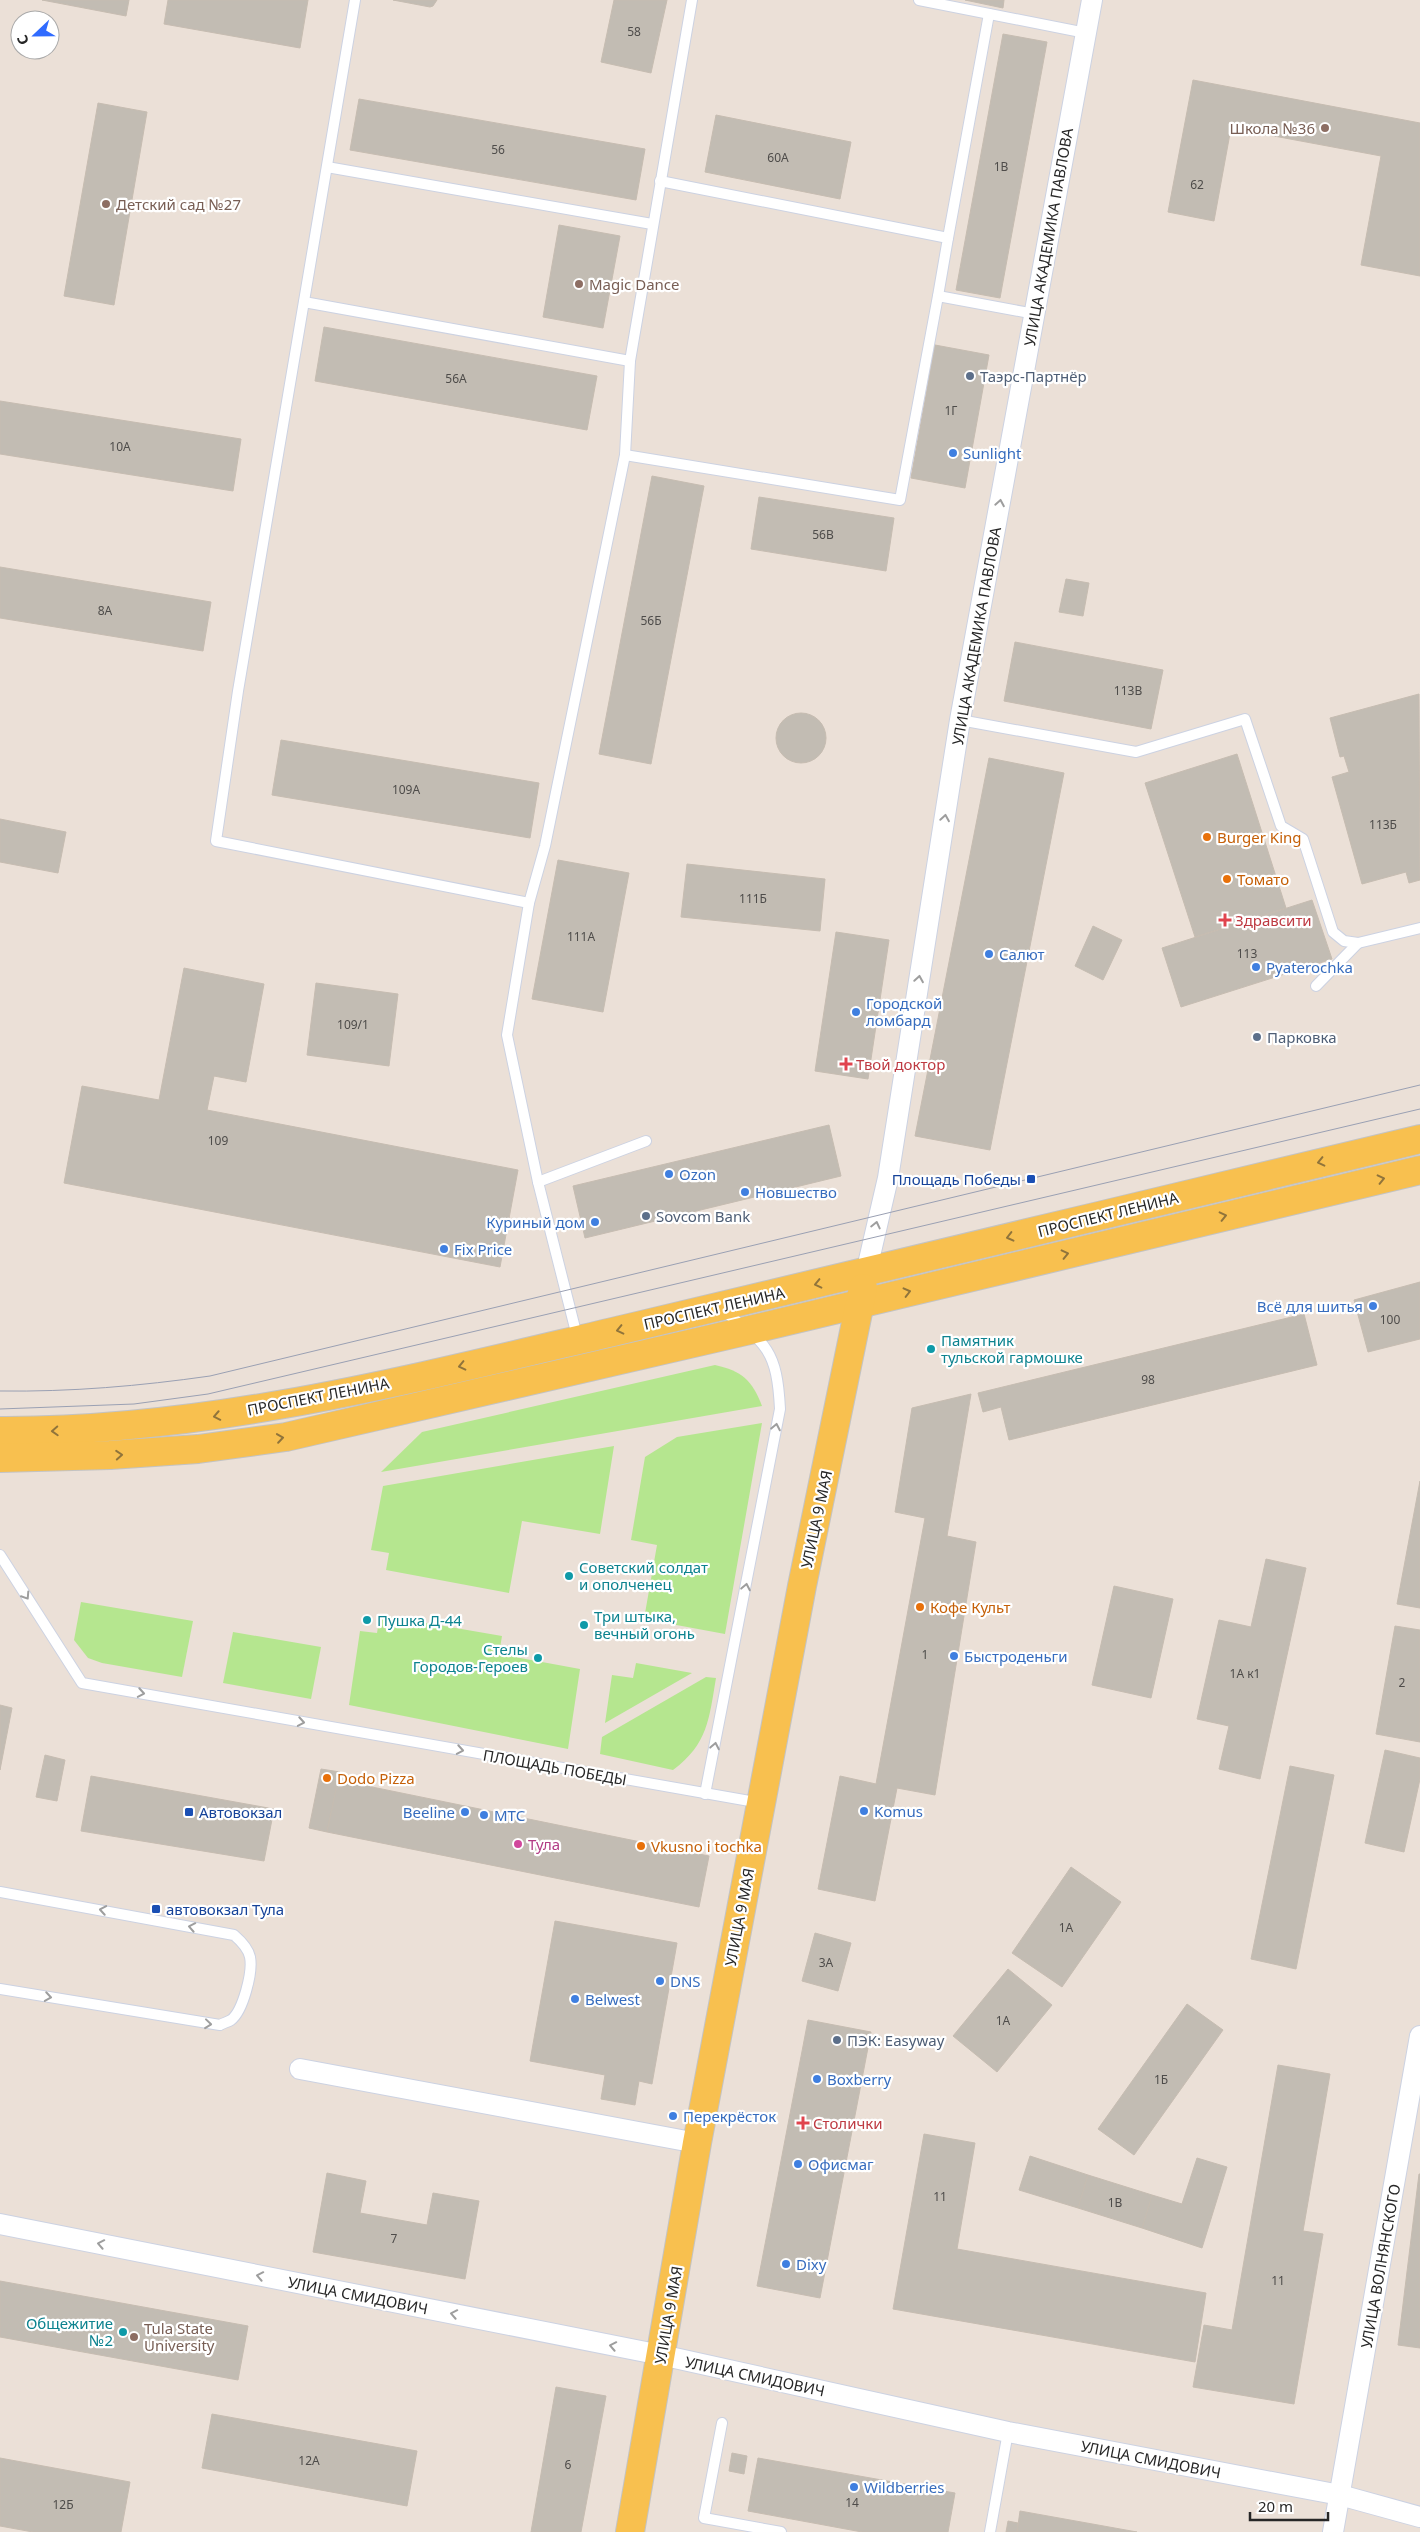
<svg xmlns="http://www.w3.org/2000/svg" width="1420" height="2532" font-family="'Noto Sans',sans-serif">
  <rect width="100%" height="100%" fill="#ebe0d7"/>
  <g fill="#b5e68f">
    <path d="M715 1365C742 1371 752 1380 762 1406L381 1472 422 1432Z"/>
    <polygon points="762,1423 725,1634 644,1619 657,1545 631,1540 645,1457 677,1437"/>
    <polygon points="614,1446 600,1534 522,1521 509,1593 386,1570 389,1553 371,1550 383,1486"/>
    <polygon points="81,1602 193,1621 182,1677 102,1663 88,1658 74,1640"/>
    <polygon points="380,1615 502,1636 499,1654 580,1669 568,1749 349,1705 360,1631 377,1633"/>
    <polygon points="233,1632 321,1647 311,1699 223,1683"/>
    <polygon points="636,1663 692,1673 605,1723 612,1675 633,1678"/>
    <path d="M706 1677 716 1678C709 1719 708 1744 673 1770L600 1754 602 1737Z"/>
  </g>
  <g fill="#c2bcb3" stroke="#c6bcb1">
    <polygon points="42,0 129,0 126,16"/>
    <polygon points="168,0 308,0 300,48 164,24"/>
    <polygon points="393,0 437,0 433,6 430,7"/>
    <polygon points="614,0 667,0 651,73 601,62"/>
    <polygon points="965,0 1004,0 1003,8"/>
    <polygon points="1003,34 1047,42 1000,298 956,290"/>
    <polygon points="1193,80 1420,123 1420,276 1361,265 1381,156 1231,128 1214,221 1168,212"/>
    <polygon points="359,99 645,149 636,200 350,150"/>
    <polygon points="98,103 147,112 114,305 64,296"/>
    <polygon points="716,115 851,142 840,199 705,172"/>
    <polygon points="559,225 620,236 603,328 543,317"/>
    <polygon points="324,327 597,376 587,430 315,381"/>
    <polygon points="935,345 989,355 965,488 911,478"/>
    <polygon points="0,401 241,439 233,491 0,454"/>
    <polygon points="652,476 704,486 651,764 599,754"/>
    <polygon points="759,497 894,518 886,571 751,549"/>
    <polygon points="0,567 211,602 203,651 0,618"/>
    <polygon points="1066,579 1089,583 1083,616 1059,612"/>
    <polygon points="1015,642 1163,670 1151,729 1004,701"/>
    <polygon points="1419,694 1420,880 1409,883 1406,872 1362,884 1332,777 1349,772 1344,756 1340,757 1330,718"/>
    <circle cx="801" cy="738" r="25"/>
    <polygon points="281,740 539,783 530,838 272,795"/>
    <polygon points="1237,754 1286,908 1195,937 1145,783"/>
    <polygon points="989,758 1064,773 990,1150 915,1136"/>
    <polygon points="0,819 66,832 58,873 0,862"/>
    <polygon points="558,860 629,873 603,1012 532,999"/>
    <polygon points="687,864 825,879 820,931 681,917"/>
    <polygon points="1312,900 1332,959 1181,1007 1162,948"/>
    <polygon points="1093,926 1122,940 1103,980 1075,966"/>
    <polygon points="836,932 889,940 868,1079 815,1071"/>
    <polygon points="184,968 264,984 246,1082 214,1076 207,1110 518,1170 500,1267 64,1183 82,1086 159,1100"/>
    <polygon points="316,983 398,994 389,1066 307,1055"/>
    <polygon points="829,1125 841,1176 585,1238 573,1186"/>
    <polygon points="1420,1282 1420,1339 1368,1352 1354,1300"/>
    <polygon points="1304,1314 1317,1365 1009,1440 1001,1407 983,1412 978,1393"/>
    <polygon points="971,1394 947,1536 976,1542 935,1795 897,1788 875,1901 818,1889 840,1776 876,1784 925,1518 895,1512 912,1408"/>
    <polygon points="1420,1481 1420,1608 1397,1604"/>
    <polygon points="1266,1559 1306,1568 1260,1779 1219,1769 1229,1726 1197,1719 1219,1620 1251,1627"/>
    <polygon points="1114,1586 1173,1599 1151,1698 1092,1685"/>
    <polygon points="1395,1626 1420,1630 1420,1742 1376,1734"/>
    <polygon points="0,1705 12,1708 0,1770"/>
    <polygon points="1385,1750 1420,1758 1420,1779 1404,1852 1365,1843"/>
    <polygon points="45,1755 65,1760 57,1801 36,1797"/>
    <polygon points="1290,1766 1334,1775 1296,1969 1251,1959"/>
    <polygon points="321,1769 340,1772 327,1832 309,1828"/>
    <polygon points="91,1776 274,1809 264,1861 81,1831"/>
    <polygon points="338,1780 709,1856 699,1907 327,1832"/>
    <polygon points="1071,1867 1121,1902 1062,1987 1012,1953"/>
    <polygon points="555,1921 677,1943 652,2084 639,2081 635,2105 601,2099 605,2075 530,2061"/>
    <polygon points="815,1933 851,1943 838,1991 802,1981"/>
    <polygon points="1008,1969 1052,2005 997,2072 953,2036"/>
    <polygon points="1187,2004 1223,2030 1134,2155 1098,2129"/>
    <polygon points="808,2020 871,2032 820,2298 757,2286"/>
    <polygon points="1278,2065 1330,2074 1303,2231 1323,2234 1294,2404 1193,2387 1204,2325 1232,2330"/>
    <polygon points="924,2134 975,2143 957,2249 1206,2293 1195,2362 893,2309"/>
    <polygon points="1030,2156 1088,2175 1078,2208 1019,2190"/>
    <polygon points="1197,2158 1227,2167 1202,2248 1142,2228 1152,2195 1182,2204"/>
    <polygon points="327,2173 366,2181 360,2213 427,2225 433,2193 479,2201 465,2279 313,2252"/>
    <polygon points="1419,2174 1420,2174 1420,2348 1398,2345"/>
    <polygon points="1088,2175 1152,2195 1142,2228 1078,2208"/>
    <polygon points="0,2281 248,2326 238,2380 0,2337"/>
    <polygon points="556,2387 606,2396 581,2532 531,2532"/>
    <polygon points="212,2414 417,2451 407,2506 202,2468"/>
    <polygon points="732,2453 747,2456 744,2474 729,2471"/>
    <polygon points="0,2458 130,2482 121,2532 33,2532 0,2526"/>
    <polygon points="758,2458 955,2493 948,2532 862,2532 748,2511"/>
    <polygon points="1020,2511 1137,2532 1017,2532"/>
    <polygon points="1008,2521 1018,2523 1017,2532 1006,2532"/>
  </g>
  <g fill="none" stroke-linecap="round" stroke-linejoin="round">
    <defs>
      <g id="lane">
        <polyline points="355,0 238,691 216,841 529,903"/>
        <polyline points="919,0 1086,33"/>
        <polyline points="327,167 652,224"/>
        <polyline points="660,181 948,238 938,296"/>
        <polyline points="948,238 989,14"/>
        <polyline points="304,302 630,361"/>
        <polyline points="625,455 900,500 938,296 1035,314"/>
        <polyline points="960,720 1136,752 1245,719 1281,826 1303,839 1333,932 1344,941 1358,943 1420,928"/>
        <polyline points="1316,986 1358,943"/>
        <polyline points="538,1182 507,1035 529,903 545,846 625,455 630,361 692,0"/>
        <polyline points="578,1340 538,1182 646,1141"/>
        <polyline points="0,1555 82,1683 761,1803"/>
        <path d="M705 1794 780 1409C777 1351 767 1343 722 1310"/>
        <path d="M0 1892 234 1935C241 1941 248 1948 250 1957 253 1972 243 2011 231 2020 228 2022 223 2023 220 2025L0 1989"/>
        <polyline points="722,2423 704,2518 781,2532"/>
        <polyline points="990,2532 1008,2432"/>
      </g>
      <g id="street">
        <polyline points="866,1273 888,1178 960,720 1092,0"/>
        <polyline points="300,2069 697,2143"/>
        <polyline points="0,2224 661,2355 1008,2432 1340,2495 1420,2517"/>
        <polyline points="1333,2532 1420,2036"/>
      </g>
      <g id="primary">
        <path d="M0 1431C212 1432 420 1377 625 1329 890 1267 1155 1202 1420 1139"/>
        <polyline points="0,1458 110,1455 198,1449 286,1437 750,1330 1420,1170"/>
        <polyline points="630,2532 697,2143 802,1586 863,1288"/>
      </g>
    </defs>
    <use href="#lane" stroke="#ccd2e2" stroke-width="12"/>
    <use href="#street" stroke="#ccd2e2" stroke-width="22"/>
    <use href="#primary" stroke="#c3c3c3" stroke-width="30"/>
    <use href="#lane" stroke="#fff" stroke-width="10"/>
    <use href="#street" stroke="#fff" stroke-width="20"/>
    <use href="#primary" stroke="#f8c04f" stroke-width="28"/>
    <g stroke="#9aa0b3" stroke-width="1">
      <path d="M0 1391C71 1392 140 1386 210 1376L1420 1085"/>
      <polyline points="0,1409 134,1404 208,1394 1420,1109"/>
    </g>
  </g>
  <defs><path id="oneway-chevron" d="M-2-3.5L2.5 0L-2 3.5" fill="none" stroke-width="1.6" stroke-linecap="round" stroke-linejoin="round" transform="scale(1.25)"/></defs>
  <g stroke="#9e9e9e">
    <use href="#oneway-chevron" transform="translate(1000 503) rotate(-80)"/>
    <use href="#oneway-chevron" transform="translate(945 818) rotate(-81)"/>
    <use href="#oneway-chevron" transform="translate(919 979) rotate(-81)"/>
    <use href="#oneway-chevron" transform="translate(876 1225) rotate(-77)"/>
    <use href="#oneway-chevron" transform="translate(776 1427) rotate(-79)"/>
    <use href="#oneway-chevron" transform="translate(746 1587) rotate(-79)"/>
    <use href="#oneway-chevron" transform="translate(26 1596) rotate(57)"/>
    <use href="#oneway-chevron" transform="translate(141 1693) rotate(10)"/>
    <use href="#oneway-chevron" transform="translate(301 1722) rotate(10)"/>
    <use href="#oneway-chevron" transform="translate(715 1746) rotate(-79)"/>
    <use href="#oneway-chevron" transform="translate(460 1750) rotate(10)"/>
    <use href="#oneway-chevron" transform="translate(103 1910) rotate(-170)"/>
    <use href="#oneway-chevron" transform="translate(192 1927) rotate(-169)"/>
    <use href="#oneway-chevron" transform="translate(48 1997) rotate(9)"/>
    <use href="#oneway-chevron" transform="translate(208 2024) rotate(6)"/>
    <use href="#oneway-chevron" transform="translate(101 2244) rotate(-169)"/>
    <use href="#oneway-chevron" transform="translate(260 2276) rotate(-169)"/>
    <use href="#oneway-chevron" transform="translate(454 2314) rotate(-169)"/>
    <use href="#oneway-chevron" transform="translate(613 2346) rotate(-169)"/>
  </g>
  <g stroke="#90743b">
    <use href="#oneway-chevron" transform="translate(1321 1162) rotate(167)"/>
    <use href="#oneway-chevron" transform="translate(1381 1179) rotate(-13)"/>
    <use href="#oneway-chevron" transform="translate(1223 1216) rotate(-13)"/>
    <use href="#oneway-chevron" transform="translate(1010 1237) rotate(166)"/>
    <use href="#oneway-chevron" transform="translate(1065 1254) rotate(-13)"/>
    <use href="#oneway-chevron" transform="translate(818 1284) rotate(167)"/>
    <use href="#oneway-chevron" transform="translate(907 1292) rotate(-14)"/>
    <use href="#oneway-chevron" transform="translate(620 1330) rotate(167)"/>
    <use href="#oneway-chevron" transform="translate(462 1366) rotate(167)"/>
    <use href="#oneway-chevron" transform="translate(217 1416) rotate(169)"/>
    <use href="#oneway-chevron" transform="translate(55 1431) rotate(177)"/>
    <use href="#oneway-chevron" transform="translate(280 1438) rotate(-8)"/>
    <use href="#oneway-chevron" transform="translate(119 1455) rotate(-4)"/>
  </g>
  <g fill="#8d6e63" stroke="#fff" stroke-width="2">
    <circle cx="1325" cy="128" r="5"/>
    <circle cx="106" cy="204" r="5"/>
    <circle cx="579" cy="284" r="5"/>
    <circle cx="134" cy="2337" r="5"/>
  </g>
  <g fill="#5c6f8a" stroke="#fff" stroke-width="2">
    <circle cx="970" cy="376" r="5"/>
    <circle cx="1257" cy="1037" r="5"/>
    <circle cx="646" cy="1216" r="5"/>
    <circle cx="837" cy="2040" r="5"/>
  </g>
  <g fill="#3f7fe0" stroke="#fff" stroke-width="2">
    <circle cx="953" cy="453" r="5"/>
    <circle cx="989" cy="954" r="5"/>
    <circle cx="1256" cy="967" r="5"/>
    <circle cx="856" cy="1012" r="5"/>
    <circle cx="669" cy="1174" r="5"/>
    <circle cx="745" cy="1192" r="5"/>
    <circle cx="595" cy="1222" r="5"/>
    <circle cx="444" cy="1249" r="5"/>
    <circle cx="1373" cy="1306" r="5"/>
    <circle cx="954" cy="1656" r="5"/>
    <circle cx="864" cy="1811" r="5"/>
    <circle cx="465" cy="1812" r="5"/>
    <circle cx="484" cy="1815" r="5"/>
    <circle cx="660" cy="1981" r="5"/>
    <circle cx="575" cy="1999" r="5"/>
    <circle cx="817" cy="2079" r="5"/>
    <circle cx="673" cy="2116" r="5"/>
    <circle cx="798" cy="2164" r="5"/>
    <circle cx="786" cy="2264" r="5"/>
    <circle cx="854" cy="2487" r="5"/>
  </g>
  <g fill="#e8710a" stroke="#fff" stroke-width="2">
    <circle cx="1207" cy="837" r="5"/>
    <circle cx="1227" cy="879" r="5"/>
    <circle cx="920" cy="1607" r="5"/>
    <circle cx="327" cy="1778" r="5"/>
    <circle cx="641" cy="1846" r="5"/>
  </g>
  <g fill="#e0444e" stroke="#fff" stroke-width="2">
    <path d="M1222.5 912.5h5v5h5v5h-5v5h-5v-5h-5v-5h5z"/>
    <path d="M843.5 1056.5h5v5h5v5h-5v5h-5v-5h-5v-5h5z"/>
    <path d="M800.5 2115.5h5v5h5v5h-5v5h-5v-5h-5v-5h5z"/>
  </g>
  <g fill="#1a4fb4" stroke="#fff" stroke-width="2">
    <rect x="1026" y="1174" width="10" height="10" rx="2.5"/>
    <rect x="184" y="1807" width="10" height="10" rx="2.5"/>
    <rect x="151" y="1904" width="10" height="10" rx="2.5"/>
  </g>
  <g fill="#0f9aa8" stroke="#fff" stroke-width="2">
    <circle cx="931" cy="1349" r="5"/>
    <circle cx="569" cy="1576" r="5"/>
    <circle cx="367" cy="1620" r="5"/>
    <circle cx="584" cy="1625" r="5"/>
    <circle cx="538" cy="1658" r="5"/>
    <circle cx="123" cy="2332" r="5"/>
  </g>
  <circle fill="#d1479c" stroke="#fff" stroke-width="2" cx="518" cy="1844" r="5"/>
  <g text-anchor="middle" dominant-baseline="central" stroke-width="4.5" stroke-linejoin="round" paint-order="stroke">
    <g font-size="12" fill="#4e4c4a">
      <text x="634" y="31">58</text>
      <text x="498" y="149">56</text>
      <text x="778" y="157">60А</text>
      <text x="1001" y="166">1В</text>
      <text x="1197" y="184">62</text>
      <text x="456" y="378">56А</text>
      <text x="951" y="410">1Г</text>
      <text x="120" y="446">10А</text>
      <text x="823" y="534">56В</text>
      <text x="105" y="610">8А</text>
      <text x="651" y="620">56Б</text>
      <text x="1128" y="690">113В</text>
      <text x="406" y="789">109А</text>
      <text x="1383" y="824">113Б</text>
      <text x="753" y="898">111Б</text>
      <text x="581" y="936">111А</text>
      <text x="1247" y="953">113</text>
      <text x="353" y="1024">109/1</text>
      <text x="218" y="1140">109</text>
      <text x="1390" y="1319">100</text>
      <text x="1148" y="1379">98</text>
      <text x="925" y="1654">1</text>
      <text x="1245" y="1673">1А к1</text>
      <text x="1402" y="1682">2</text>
      <text x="1066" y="1927">1А</text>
      <text x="826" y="1962">3А</text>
      <text x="1003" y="2020">1А</text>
      <text x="1161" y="2079">1Б</text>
      <text x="940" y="2196">11</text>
      <text x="1115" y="2202">1В</text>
      <text x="394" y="2238">7</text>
      <text x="1278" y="2280">11</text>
      <text x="309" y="2460">12А</text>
      <text x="568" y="2464">6</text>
      <text x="852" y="2502">14</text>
      <text x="63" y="2504">12Б</text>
    </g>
    <g font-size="15" fill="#785e54" stroke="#fff" text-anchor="start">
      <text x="1315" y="128" text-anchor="end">Школа №36</text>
      <text x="116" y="204">Детский сад №27</text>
      <text x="589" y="284">Magic Dance</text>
      <text x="144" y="2328">Tula State<tspan x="144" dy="17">University</tspan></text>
    </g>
    <g font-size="15" fill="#272727" stroke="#fff">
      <text transform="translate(1048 237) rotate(-80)">УЛИЦА АКАДЕМИКА ПАВЛОВА</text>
      <text transform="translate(976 636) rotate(-80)">УЛИЦА АКАДЕМИКА ПАВЛОВА</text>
      <text transform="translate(1108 1214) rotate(-14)">ПРОСПЕКТ ЛЕНИНА</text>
      <text transform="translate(714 1308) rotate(-13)">ПРОСПЕКТ ЛЕНИНА</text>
      <text transform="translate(318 1396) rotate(-11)">ПРОСПЕКТ ЛЕНИНА</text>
      <text transform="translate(816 1519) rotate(-78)">УЛИЦА 9 МАЯ</text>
      <text transform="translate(555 1767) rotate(10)">ПЛОЩАДЬ ПОБЕДЫ</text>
      <text transform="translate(739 1917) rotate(-79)">УЛИЦА 9 МАЯ</text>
      <text transform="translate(1380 2266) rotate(-80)">УЛИЦА ВОЛНЯНСКОГО</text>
      <text transform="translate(358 2295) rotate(11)">УЛИЦА СМИДОВИЧ</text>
      <text transform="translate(668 2315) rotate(-80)">УЛИЦА 9 МАЯ</text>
      <text transform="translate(755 2376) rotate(12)">УЛИЦА СМИДОВИЧ</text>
      <text transform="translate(1151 2459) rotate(11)">УЛИЦА СМИДОВИЧ</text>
    </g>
    <g font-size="15" fill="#4e5e75" stroke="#fff" text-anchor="start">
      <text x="980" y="376">Таэрс-Партнёр</text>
      <text x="1267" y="1037">Парковка</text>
      <text x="656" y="1216">Sovcom Bank</text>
      <text x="847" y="2040">ПЭК: Easyway</text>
    </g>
    <g font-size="15" fill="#366cbe" stroke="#fff" text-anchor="start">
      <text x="963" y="453">Sunlight</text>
      <text x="999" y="954">Салют</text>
      <text x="1266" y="967">Pyaterochka</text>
      <text x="866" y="1003">Городской<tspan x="866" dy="17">ломбард</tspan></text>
      <text x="679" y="1174">Ozon</text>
      <text x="755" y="1192">Новшество</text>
      <text x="585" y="1222" text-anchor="end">Куриный дом</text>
      <text x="454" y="1249">Fix Price</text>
      <text x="1363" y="1306" text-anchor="end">Всё для шитья</text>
      <text x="964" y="1656">Быстроденьги</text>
      <text x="874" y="1811">Komus</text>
      <text x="455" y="1812" text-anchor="end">Beeline</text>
      <text x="494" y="1815">МТС</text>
      <text x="670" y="1981">DNS</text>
      <text x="585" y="1999">Belwest</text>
      <text x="827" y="2079">Boxberry</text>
      <text x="683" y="2116">Перекрёсток</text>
      <text x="808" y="2164">Офисмаг</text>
      <text x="796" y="2264">Dixy</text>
      <text x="864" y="2487">Wildberries</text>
    </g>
    <g font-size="15" fill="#c56008" stroke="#fff" text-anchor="start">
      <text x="1217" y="837">Burger King</text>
      <text x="1237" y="879">Томато</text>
      <text x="930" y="1607">Кофе Культ</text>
      <text x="337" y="1778">Dodo Pizza</text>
      <text x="651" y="1846">Vkusno i tochka</text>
    </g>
    <g font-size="15" fill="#be3a42" stroke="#fff" text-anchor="start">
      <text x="1235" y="920">Здравсити</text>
      <text x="856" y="1064">Твой доктор</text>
      <text x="813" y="2123">Столички</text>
    </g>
    <g font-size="15" fill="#164399" stroke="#fff" text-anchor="start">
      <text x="1021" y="1179" text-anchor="end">Площадь Победы</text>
      <text x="199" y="1812">Автовокзал</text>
      <text x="166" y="1909">автовокзал Тула</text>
    </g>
    <g font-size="15" fill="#0d838f" stroke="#fff" text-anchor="start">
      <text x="941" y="1340">Памятник<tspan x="941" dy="17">тульской гармошке</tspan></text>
      <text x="579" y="1567">Советский солдат<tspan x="579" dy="17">и ополченец</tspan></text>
      <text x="594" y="1616">Три штыка,<tspan x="594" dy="17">вечный огонь</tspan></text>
      <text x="377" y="1620">Пушка Д-44</text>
      <text x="528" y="1649" text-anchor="end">Стелы<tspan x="528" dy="17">Городов-Героев</tspan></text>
      <text x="113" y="2323" text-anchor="end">Общежитие<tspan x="113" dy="17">№2</tspan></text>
    </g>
    <g font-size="15" fill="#b23c85" stroke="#fff" text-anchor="start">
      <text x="528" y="1844">Тула</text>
    </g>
  </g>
  <g transform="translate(35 35) rotate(248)"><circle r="24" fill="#ffffff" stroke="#a9a9a9"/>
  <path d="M0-4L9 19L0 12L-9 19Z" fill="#306bff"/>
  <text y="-8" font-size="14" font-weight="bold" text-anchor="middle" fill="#272727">С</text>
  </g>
  <path d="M1250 2512v8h78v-8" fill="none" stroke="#272727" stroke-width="2.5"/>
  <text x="1258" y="2512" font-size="15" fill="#272727" stroke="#ffffff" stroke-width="4" paint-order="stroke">20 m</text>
</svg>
